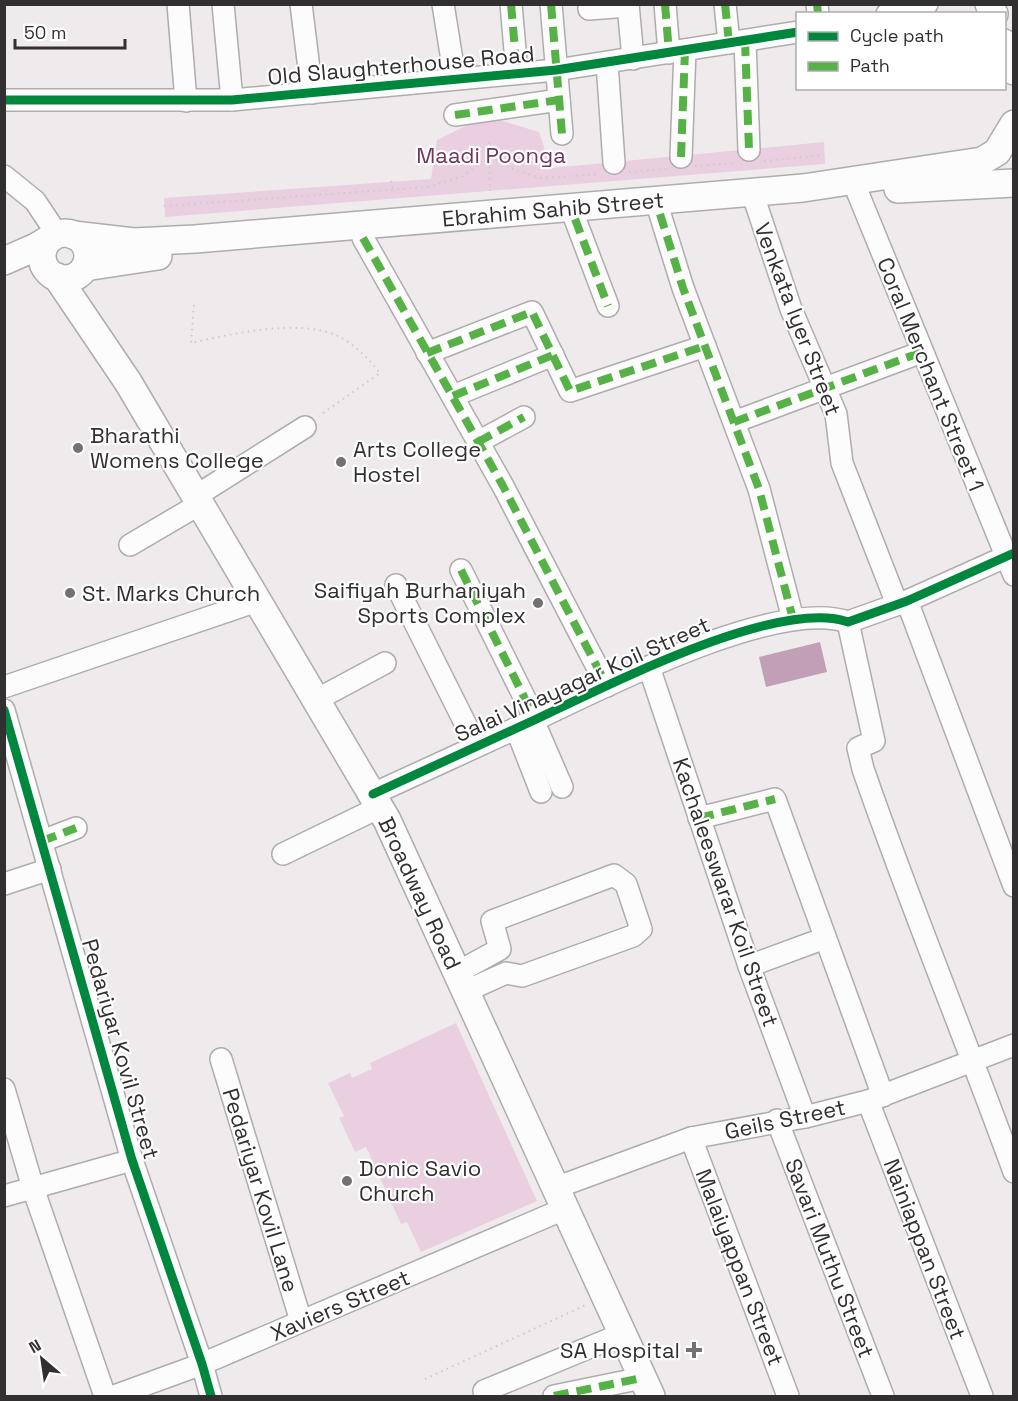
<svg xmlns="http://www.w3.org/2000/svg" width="1018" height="1401" font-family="'Space Grotesk',sans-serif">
  <rect width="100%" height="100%" fill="#efebed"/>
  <g fill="#e9cfe0">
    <polygon points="486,116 539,132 551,168 824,142 825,164 165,217 164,198 431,179 437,140"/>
    <polygon points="456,1023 537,1201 421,1252 407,1222 401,1224 366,1147 355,1152 339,1118 344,1116 328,1083 350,1073 352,1078 372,1069 370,1063"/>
  </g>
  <polygon fill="#c39fb7" points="820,642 827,672 766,687 759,657"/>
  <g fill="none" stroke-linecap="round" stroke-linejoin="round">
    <defs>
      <g id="minor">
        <polyline points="178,4 186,101"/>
        <polyline points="223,4 232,100"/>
        <polyline points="301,4 312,93"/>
        <polyline points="443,4 455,79"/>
        <polyline points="511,4 517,73"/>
        <polyline points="551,4 562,134"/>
        <polyline points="589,4 589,9 628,6"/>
        <polyline points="628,4 633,59"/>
        <polyline points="665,4 669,53"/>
        <polyline points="725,4 729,43"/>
        <polyline points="817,4 818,14"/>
        <polyline points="887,14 927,4"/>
        <polyline points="745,41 749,150"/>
        <polyline points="607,63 614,163"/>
        <polyline points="4,100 232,100 556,70 798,32"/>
        <polyline points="455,115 559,100"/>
        <polyline points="681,157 685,50"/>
        <polyline points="4,176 35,201 57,234"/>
        <polyline points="857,191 1014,575"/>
        <polyline points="756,204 791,309 836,414 842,463 897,604"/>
        <polyline points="660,214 683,288 759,489 793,619"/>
        <polyline points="575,219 608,306"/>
        <polyline points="363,238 503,486 607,686"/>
        <polyline points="427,353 532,312 570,391 705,346"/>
        <polyline points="453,396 553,355"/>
        <polyline points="734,422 922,352"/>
        <polyline points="478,442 524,417"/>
        <polyline points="196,496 305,427"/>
        <polyline points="130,545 200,504"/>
        <polyline points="461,570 535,719"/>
        <polyline points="396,585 476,745"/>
        <polyline points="907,601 1014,886"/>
        <path d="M848 622 874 741 858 748 863 769C910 905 965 1037 1014 1172"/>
        <polyline points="649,667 749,966 805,1117"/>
        <polyline points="4,687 257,601"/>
        <polyline points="316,700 385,663"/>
        <polyline points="4,710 132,1160 202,1364 211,1396"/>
        <polyline points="533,720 562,787"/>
        <polyline points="516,728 541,792"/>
        <path d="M373 794C425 770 478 746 530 722 599 690 776 597 848 622L907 601 1014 553"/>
        <polyline points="699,818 775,799 883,1096"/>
        <polyline points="42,841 76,828"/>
        <polyline points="283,854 380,807"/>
        <polyline points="4,884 50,869"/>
        <polyline points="749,966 825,938"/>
        <polyline points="458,972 500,949 492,921 614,875 626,884 641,929 633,936 522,976 506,973 466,991"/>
        <polyline points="221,1059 301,1321"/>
        <polyline points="4,1089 33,1188 105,1396"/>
        <polyline points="868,1101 982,1396"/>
        <polyline points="777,1120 883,1396"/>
        <polyline points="691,1138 788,1396"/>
        <polyline points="555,1188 691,1138 805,1117 868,1101 1014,1045"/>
        <polyline points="4,1196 132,1160"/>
        <polyline points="484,1391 622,1334"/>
        <polyline points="114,1396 202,1364 564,1209"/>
        <polyline points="554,1396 642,1378"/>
      </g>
      <g id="major">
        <polyline points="989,4 994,14"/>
        <polyline points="1004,43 1014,71"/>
        <polyline points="898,189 1014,183"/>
        <circle cx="65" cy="256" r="23"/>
        <polyline points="73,235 134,242 195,239 803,188 982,161 997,152 1014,124"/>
        <polyline points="4,261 36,247 51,238"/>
        <polyline points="85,267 158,256"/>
        <polyline points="57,277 128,382 387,820 651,1396"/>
      </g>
    </defs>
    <use href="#minor" stroke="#afacae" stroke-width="24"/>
    <use href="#major" stroke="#afacae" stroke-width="30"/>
    <g stroke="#cccbcc" stroke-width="2" stroke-dasharray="1.5 4.5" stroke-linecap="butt">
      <polyline points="489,142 490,191"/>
      <polyline points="764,161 822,155"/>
      <polyline points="695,166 737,163"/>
      <polyline points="629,172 668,169"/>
      <polyline points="391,181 393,190"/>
      <polyline points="164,206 428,187 463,176 489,156 515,170 541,178 600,174"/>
      <path d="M194 305 191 343C232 334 298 318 338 336 354 344 369 359 380 373L319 416"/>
      <polyline points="425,1379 588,1304"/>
    </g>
    <use href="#minor" stroke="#fdfcfc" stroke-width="21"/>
    <use href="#major" stroke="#fdfcfc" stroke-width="27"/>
    <g stroke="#56b246" stroke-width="8" stroke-dasharray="15 8" stroke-linecap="butt">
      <polyline points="511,4 517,73"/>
      <polyline points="551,4 562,134"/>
      <polyline points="665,4 669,53"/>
      <polyline points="725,4 729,43"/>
      <polyline points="817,4 818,14"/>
      <polyline points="745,41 749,150"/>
      <polyline points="455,115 559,100"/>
      <polyline points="681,157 685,50"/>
      <polyline points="660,214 683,288 759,489 793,619"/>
      <polyline points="575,219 608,306"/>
      <polyline points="363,238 503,486 607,686"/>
      <polyline points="427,353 532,312 570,391 705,346"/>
      <polyline points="453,396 553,355"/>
      <polyline points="734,422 922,352"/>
      <polyline points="478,442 524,417"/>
      <polyline points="461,570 535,719"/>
      <polyline points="699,818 775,799"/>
      <polyline points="42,841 76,828"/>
      <polyline points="554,1396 642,1378"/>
    </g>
    <defs>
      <g id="cycleway">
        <polyline points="4,100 232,100 556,70 798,32"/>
        <polyline points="4,710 132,1160 202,1364 211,1396"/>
        <path d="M373 794C425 770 478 746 530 722 599 690 776 597 848 622L907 601 1014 553"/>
      </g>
    </defs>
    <use href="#cycleway" stroke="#fff" stroke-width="13"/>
    <use href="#cycleway" stroke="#00873e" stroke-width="9"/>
  </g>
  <g fill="#747173" stroke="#fff" stroke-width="2">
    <circle cx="78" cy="448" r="6"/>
    <circle cx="341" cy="462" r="6"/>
    <circle cx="70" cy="593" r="6"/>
    <circle cx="538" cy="603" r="6"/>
    <circle cx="347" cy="1181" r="6"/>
    <path d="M691 1341h6v6h6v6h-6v6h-6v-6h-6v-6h6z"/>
  </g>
  <g text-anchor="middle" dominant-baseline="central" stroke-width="4.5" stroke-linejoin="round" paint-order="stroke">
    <g font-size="22" fill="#322f31" stroke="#fff">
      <text transform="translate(401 65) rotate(-5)">Old Slaughterhouse Road</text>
      <text transform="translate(553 209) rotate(-5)">Ebrahim Sahib Street</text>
      <text transform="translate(798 319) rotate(69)">Venkata Iyer Street</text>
      <text transform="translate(931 374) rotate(68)">Coral Merchant Street 1</text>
      <text transform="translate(582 679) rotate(-24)">Salai Vinayagar Koil Street</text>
      <text transform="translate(726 892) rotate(71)">Kachaleeswarar Koil Street</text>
      <text transform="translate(420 893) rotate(65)">Broadway Road</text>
      <text transform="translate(121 1049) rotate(74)">Pedariyar Kovil Street</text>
      <text transform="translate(785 1119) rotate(-12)">Geils Street</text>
      <text transform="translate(261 1190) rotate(73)">Pedariyar Kovil Lane</text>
      <text transform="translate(925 1249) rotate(69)">Nainiappan Street</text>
      <text transform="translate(830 1258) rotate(69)">Savari Muthu Street</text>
      <text transform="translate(740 1267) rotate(69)">Malaiyappan Street</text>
      <text transform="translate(340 1305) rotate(-23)">Xaviers Street</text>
    </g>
    <g font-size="22" fill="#713360" stroke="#fff">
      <text x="491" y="155">Maadi Poonga</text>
    </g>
    <g font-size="22" fill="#322f31" stroke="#fff" text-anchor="start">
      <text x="90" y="435">Bharathi<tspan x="90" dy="25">Womens College</tspan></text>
      <text x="353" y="449">Arts College<tspan x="353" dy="25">Hostel</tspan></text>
      <text x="526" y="590" text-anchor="end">Saifiyah Burhaniyah<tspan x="526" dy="25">Sports Complex</tspan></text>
      <text x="82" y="593">St. Marks Church</text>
      <text x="359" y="1168">Donic Savio<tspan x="359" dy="25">Church</tspan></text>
      <text x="680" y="1350" text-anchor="end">SA Hospital</text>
    </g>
  </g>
  <rect width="1018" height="1401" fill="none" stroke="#322f31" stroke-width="12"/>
  <rect x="796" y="12" width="210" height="78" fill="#ffffff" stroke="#adacad" stroke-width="1.5"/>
  <rect x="808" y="32" width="30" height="9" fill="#00873e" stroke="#adacad" stroke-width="1.5"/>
  <text x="850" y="42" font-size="18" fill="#322f31">Cycle path</text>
  <rect x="808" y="62" width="30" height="9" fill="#56b246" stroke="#adacad" stroke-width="1.5"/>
  <text x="850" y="72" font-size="18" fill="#322f31">Path</text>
  <g transform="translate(42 1359) rotate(331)" stroke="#ffffff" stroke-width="4.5" paint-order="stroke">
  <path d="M0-4.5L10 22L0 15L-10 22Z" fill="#322f31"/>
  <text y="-9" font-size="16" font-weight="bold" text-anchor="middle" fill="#322f31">N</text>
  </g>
  <path d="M15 39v9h110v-9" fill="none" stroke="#322f31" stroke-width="3"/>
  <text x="24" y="39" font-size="18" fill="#322f31" stroke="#ffffff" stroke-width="4.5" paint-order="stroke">50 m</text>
</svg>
